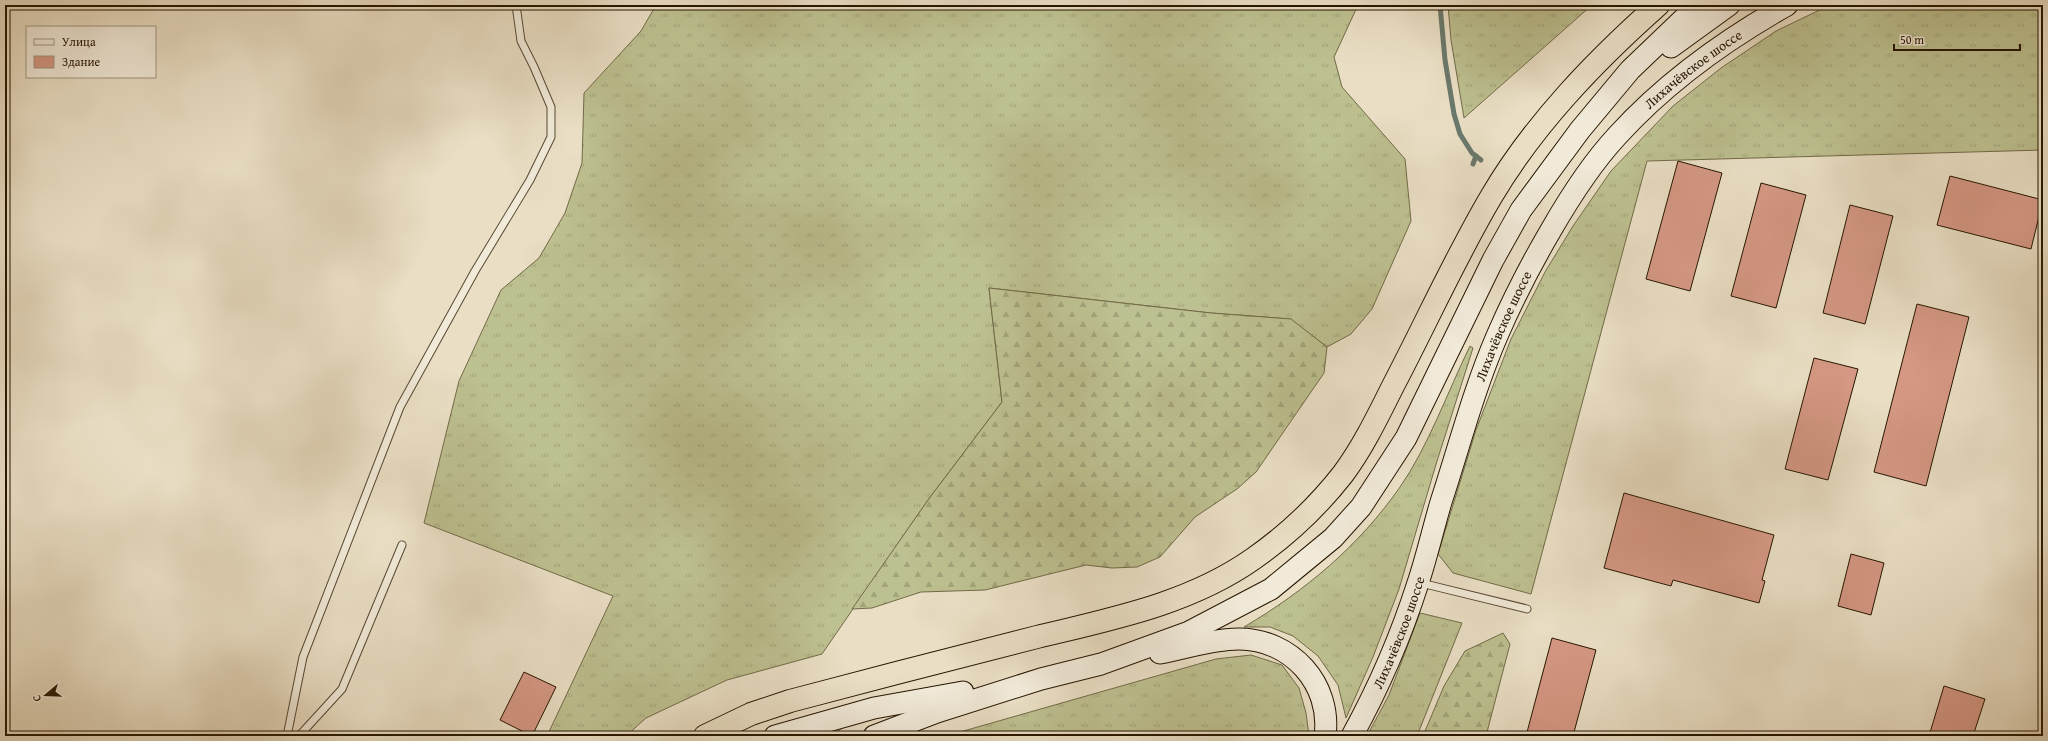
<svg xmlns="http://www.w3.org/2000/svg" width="2048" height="741" font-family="'Gentium Book Plus',serif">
  <defs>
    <pattern id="grass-tufts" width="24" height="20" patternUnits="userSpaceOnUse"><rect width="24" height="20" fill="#bdc090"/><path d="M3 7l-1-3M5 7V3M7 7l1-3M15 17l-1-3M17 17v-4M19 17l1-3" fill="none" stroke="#a2a47a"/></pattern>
    <pattern id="forest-firs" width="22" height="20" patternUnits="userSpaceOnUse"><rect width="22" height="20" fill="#bdc090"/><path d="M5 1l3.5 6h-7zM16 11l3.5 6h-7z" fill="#a2a47a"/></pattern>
  </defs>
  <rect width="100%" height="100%" fill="#eadfc5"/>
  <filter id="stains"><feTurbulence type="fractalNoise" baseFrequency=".005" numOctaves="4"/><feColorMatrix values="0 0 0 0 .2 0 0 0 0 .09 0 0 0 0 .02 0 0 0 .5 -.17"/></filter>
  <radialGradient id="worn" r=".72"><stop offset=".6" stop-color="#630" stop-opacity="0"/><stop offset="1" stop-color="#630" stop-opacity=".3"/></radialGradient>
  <g fill="url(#grass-tufts)" stroke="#726a48">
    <polygon points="656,5 1358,5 1334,57 1342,87 1405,159 1411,221 1372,309 1351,334 1327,347 1290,319 1211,313 989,288 1002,402 928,500 822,654 727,680 646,718 626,736 547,736 613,596 424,523 459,381 501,290 539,258 565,213 582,163 584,93 641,31"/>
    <polygon points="1448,5 1592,5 1464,118 1451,40"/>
    <polygon points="1830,5 2043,5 2043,150 1647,161 1531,594 1453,573 1438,554 1476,430 1511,339 1545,272 1573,226 1611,171 1673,106 1721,68 1776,31"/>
    <path d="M1470 346 1473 348 1437 461 1399 589 1373 657 1346 718 1338 685 1318 656 1293 636 1270 627H1244C1305 591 1359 546 1400 487 1428 447 1448 391 1470 346Z"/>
    <polygon points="1420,613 1462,623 1417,736 1367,736 1389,695"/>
    <polygon points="1251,655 1282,665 1299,688 1306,713 1309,736 946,736 1216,659"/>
    <polygon points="848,724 831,736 812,736"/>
  </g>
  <g fill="url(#forest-firs)" stroke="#726a48">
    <polygon points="989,288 1211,313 1291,319 1327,347 1324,373 1256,472 1237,489 1195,517 1160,557 1137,567 1112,568 1086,565 985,590 921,592 872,608 852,609 928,500 1002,402"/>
    <polygon points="1503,633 1510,644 1486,736 1423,736 1444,686 1465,651"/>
  </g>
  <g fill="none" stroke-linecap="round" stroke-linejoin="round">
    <g stroke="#6a796d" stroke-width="5">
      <polyline points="1440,5 1445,60 1454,114 1460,134 1472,153 1481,160"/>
      <polyline points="1473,164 1476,156"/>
    </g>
  </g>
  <g fill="#d59884" stroke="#261500">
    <polygon points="1678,161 1722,173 1690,291 1646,279"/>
    <polygon points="1950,176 2043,200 2031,249 1937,225"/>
    <polygon points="1761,183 1806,195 1776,308 1731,296"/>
    <polygon points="1850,205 1893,216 1865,324 1823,313"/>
    <polygon points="1917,304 1969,317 1926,486 1874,472"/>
    <polygon points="1814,358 1858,369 1828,480 1785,469"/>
    <polygon points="1624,493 1774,535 1762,580 1765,581 1759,603 1673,580 1671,586 1604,568"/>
    <polygon points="1851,554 1884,563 1871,615 1838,606"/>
    <polygon points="1552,638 1596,650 1573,736 1526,736"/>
    <polygon points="524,672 556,687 532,736 500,720"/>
    <polygon points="1944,686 1985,699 1973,736 1929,736"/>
  </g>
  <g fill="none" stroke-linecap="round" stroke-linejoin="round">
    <defs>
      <g id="lane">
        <polyline points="1421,583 1527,609"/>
        <polyline points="287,736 303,657 400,407 475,271 530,180 551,137 551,107 534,67 521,41 516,5"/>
        <polyline points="299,736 342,689 402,545"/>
      </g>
      <g id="secondary">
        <polyline points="1671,47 1729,5"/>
        <path d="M1160 653C1186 648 1213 639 1239 639 1291 639 1332 684 1325 736"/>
        <polyline points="775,736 874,708 963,692"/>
        <polyline points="874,736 937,712 1041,679 1101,664 1189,632 1271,589 1333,538 1361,507 1406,438 1493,260 1521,210 1580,130 1630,70 1698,5"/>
        <path id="s1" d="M1352 736C1379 687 1401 636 1418 583 1427 556 1433 529 1441 502 1459 447 1474 389 1497 336 1513 299 1531 264 1551 230 1570 197 1591 164 1617 136 1665 83 1725 40 1787 5"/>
      </g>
      <path id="highway" d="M705 736 751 714 790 701C872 679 955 658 1037 637 1111 619 1189 604 1253 559 1286 536 1318 506 1343 474 1363 447 1378 416 1393 386 1426 323 1455 258 1491 197 1534 124 1595 61 1658 5"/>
    </defs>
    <use href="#lane" stroke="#574831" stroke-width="9"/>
    <use href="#secondary" stroke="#261500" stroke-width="23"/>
    <use href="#highway" stroke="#261500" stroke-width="24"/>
    <use href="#lane" stroke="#f1ead9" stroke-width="7"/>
    <use href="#secondary" stroke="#f1ead9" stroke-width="21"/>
    <use href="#highway" stroke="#eadfc5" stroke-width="22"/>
  </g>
  <g text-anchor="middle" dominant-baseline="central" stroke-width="3" stroke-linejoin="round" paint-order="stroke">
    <g font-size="14" fill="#261500" stroke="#f1ead9">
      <text stroke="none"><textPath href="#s1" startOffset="762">Лихачёвское шоссе</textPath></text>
      <text stroke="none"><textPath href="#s1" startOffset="438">Лихачёвское шоссе</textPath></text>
      <text stroke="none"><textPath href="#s1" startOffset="114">Лихачёвское шоссе</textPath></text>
    </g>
  </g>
  <rect width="2048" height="741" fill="none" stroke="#eadfc5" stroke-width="20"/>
  <rect x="6" y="6" width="2036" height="729" fill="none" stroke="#261500" stroke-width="2"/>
  <rect x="10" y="10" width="2028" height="721" fill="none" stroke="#261500"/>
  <rect x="26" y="26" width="130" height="52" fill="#f1ead9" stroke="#a09582"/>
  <rect x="34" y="39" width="20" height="6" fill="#f1ead9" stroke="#a09582"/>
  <text x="62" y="46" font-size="12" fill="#261500">Улица</text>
  <rect x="34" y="56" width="20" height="12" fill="#d59884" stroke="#a09582"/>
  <text x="62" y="66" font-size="12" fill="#261500">Здание</text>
  <g transform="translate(46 695) rotate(251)" stroke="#f1ead9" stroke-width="3" paint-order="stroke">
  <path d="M0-3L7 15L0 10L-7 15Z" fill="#261500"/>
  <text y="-6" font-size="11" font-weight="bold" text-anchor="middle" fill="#261500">С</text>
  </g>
  <path d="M1894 44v6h126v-6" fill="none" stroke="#261500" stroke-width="2"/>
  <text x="1900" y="44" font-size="12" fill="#261500" stroke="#f1ead9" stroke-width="3" paint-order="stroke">50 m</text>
  <rect width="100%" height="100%" filter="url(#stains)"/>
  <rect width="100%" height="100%" fill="url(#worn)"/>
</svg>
